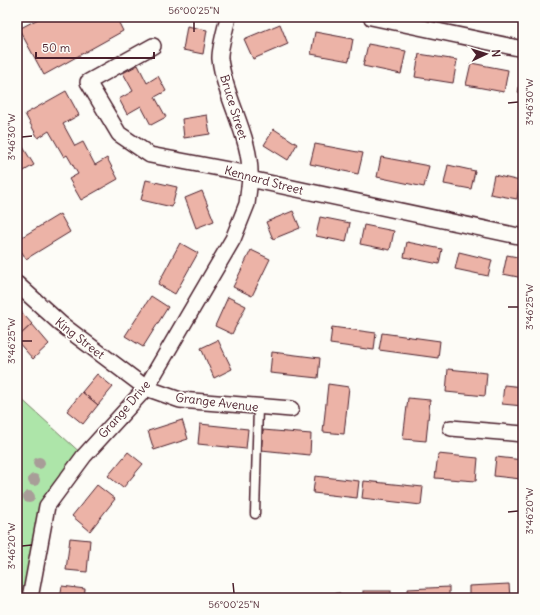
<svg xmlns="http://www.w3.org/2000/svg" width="540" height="615" font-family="Delius,sans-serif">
  <rect width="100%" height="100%" fill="#fdfcf7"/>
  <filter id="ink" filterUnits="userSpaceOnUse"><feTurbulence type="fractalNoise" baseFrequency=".025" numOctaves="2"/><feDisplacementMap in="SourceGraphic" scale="8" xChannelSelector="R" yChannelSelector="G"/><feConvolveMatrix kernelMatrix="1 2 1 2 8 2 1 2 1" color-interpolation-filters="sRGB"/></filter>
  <g filter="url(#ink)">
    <polygon fill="#ade5a9" stroke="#7c826a" points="17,395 84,456 47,506 30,598 17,598"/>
    <g fill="#ecb3a7" stroke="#4a1f2b">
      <polygon points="37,17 116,17 123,31 44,75 19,29 38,19"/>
      <polygon points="502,17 523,17 523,21"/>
      <polygon points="280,24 288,44 253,59 244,39"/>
      <polygon points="187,26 207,30 203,54 183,50"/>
      <polygon points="315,32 353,39 349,61 311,54"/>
      <polygon points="368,44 406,51 401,74 363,66"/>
      <polygon points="419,54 457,60 453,83 415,77"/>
      <polygon points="471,63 508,70 504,92 466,85"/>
      <polygon points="138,65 147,83 158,76 166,91 155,97 166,117 151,125 141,106 127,114 119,99 133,91 123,73"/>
      <polygon points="522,71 523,71 523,94 518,93"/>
      <polygon points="66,91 79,115 63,124 75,146 83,142 95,165 107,158 118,179 81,200 69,179 78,174 67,155 64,157 49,131 38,138 25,114"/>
      <polygon points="207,115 210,134 184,138 182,119"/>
      <polygon points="274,129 297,144 288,160 264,145"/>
      <polygon points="315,144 363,153 358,174 310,164"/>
      <polygon points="23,147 34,165 17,175 17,151"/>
      <polygon points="381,157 429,166 424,187 377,177"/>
      <polygon points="448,165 475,171 471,189 444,184"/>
      <polygon points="494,175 520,181 517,199 490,194"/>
      <polygon points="146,180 177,187 172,207 141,200"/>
      <polygon points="202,191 214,221 196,228 185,198"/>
      <polygon points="293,211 300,228 273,239 266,222"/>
      <polygon points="60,214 70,232 26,259 17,244 17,240"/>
      <polygon points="320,217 350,223 346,242 316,236"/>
      <polygon points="364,225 394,231 390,250 360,244"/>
      <polygon points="407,242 442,249 439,264 404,257"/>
      <polygon points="180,243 198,253 175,294 158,284"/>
      <polygon points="251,250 270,259 252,296 233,287"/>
      <polygon points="459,252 492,260 488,276 455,269"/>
      <polygon points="507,255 523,258 523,278 503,274"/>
      <polygon points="151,296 168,307 143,347 125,336"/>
      <polygon points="228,297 246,306 232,334 215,326"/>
      <polygon points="17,307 32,324 17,338"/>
      <polygon points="32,324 49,344 33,359 17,341 17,338"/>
      <polygon points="332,327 376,333 374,350 330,344"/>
      <polygon points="382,333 440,341 438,358 379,350"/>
      <polygon points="218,340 232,369 214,378 201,348"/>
      <polygon points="272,352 320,358 318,378 270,373"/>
      <polygon points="448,369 487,373 485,396 446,392"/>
      <polygon points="97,374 113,387 98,405 82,392"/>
      <polygon points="328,384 349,387 344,434 323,432"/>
      <polygon points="504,385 523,387 523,406 502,404"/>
      <polygon points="82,392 98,405 83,424 67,411"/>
      <polygon points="408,398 430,400 426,441 403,439"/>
      <polygon points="182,420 188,439 154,450 148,431"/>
      <polygon points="200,424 248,429 246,449 198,444"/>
      <polygon points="263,430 311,434 310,455 261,450"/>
      <polygon points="128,452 143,464 123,488 108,476"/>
      <polygon points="438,454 478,458 476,481 435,478"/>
      <polygon points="496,457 523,460 521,479 494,476"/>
      <polygon points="315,476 359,481 357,498 313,493"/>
      <polygon points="364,481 423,487 421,505 362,498"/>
      <polygon points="97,485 115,499 90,531 72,516"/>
      <polygon points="70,538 90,540 87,572 66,570"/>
      <polygon points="509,584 510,598 469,598 469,586"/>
      <polygon points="62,586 85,589 84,598 60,598"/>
      <polygon points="449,587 449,598 409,598 408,589"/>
      <rect x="363" y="591" width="28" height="7"/>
      <polygon points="340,593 341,598 313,598 313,595"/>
      <polygon points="289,596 289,598 251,598"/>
    </g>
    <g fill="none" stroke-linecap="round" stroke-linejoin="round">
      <defs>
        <polyline id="lane" points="255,514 258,407"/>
        <g id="street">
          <path d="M228 17C226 27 219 50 220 59 225 100 252 137 250 179L523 237"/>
          <polyline points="371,17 523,49"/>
          <polyline points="153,46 88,82 119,134 150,155 250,174"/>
          <polyline points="17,284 61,324 146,388 180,400 291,409"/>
          <polyline points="451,428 523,434"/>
          <polyline points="30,598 47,506 84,456 146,388 233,239 247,204 250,179"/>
        </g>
      </defs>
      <use href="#lane" stroke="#4a1f2b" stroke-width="11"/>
      <use href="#street" stroke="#4a1f2b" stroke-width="18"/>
      <use href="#lane" stroke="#fdfcf7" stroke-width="8"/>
      <use href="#street" stroke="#fdfcf7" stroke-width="15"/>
    </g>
    <g fill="#a89d98">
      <circle cx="39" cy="463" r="6"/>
      <circle cx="34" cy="480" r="6"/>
      <circle cx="29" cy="497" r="6"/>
    </g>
  </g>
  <path fill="none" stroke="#4a1f2b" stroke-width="1.5" d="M194 22V32M508 103 518 102M22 137 32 136M508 307H518M22 341H32M508 512 518 511M22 546 32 545M233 583 234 593"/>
  <g text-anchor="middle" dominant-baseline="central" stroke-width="3.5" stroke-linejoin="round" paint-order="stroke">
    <g font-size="12" fill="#4a1f2b" stroke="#fdfcf7">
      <text transform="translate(234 107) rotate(73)">Bruce Street</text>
      <text transform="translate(264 180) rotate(15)">Kennard Street</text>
      <text transform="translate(80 338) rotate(38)">King Street</text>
      <text transform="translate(217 402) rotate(7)">Grange Avenue</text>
      <text transform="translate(124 409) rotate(-49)">Grange Drive</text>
    </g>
  </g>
  <rect width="540" height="615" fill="none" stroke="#fdfcf7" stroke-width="44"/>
  <g transform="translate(486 54) rotate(86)" stroke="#fdfcf7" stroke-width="3" paint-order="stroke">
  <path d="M0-3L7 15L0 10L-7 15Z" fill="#4a1f2b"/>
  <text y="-6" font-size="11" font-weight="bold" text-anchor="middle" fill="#4a1f2b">N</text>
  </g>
  <path d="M36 52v6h118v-6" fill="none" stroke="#4a1f2b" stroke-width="2"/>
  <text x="42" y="52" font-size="12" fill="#4a1f2b" stroke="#fdfcf7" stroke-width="3" paint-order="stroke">50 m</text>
  <rect x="22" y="22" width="496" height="571" fill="none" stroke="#4a1f2b" stroke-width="1.5"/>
  <g font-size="10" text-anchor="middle" fill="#4a1f2b">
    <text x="194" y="14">56°00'25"N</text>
    <text transform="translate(529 102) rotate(-90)" y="4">3°46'30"W</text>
    <text transform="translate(11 137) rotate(-90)" y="4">3°46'30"W</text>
    <text transform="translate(529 307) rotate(-90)" y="4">3°46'25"W</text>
    <text transform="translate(11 341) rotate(-90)" y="4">3°46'25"W</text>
    <text transform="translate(529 511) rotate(-90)" y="4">3°46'20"W</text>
    <text transform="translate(11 546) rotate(-90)" y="4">3°46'20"W</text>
    <text x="234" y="608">56°00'25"N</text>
  </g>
</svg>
